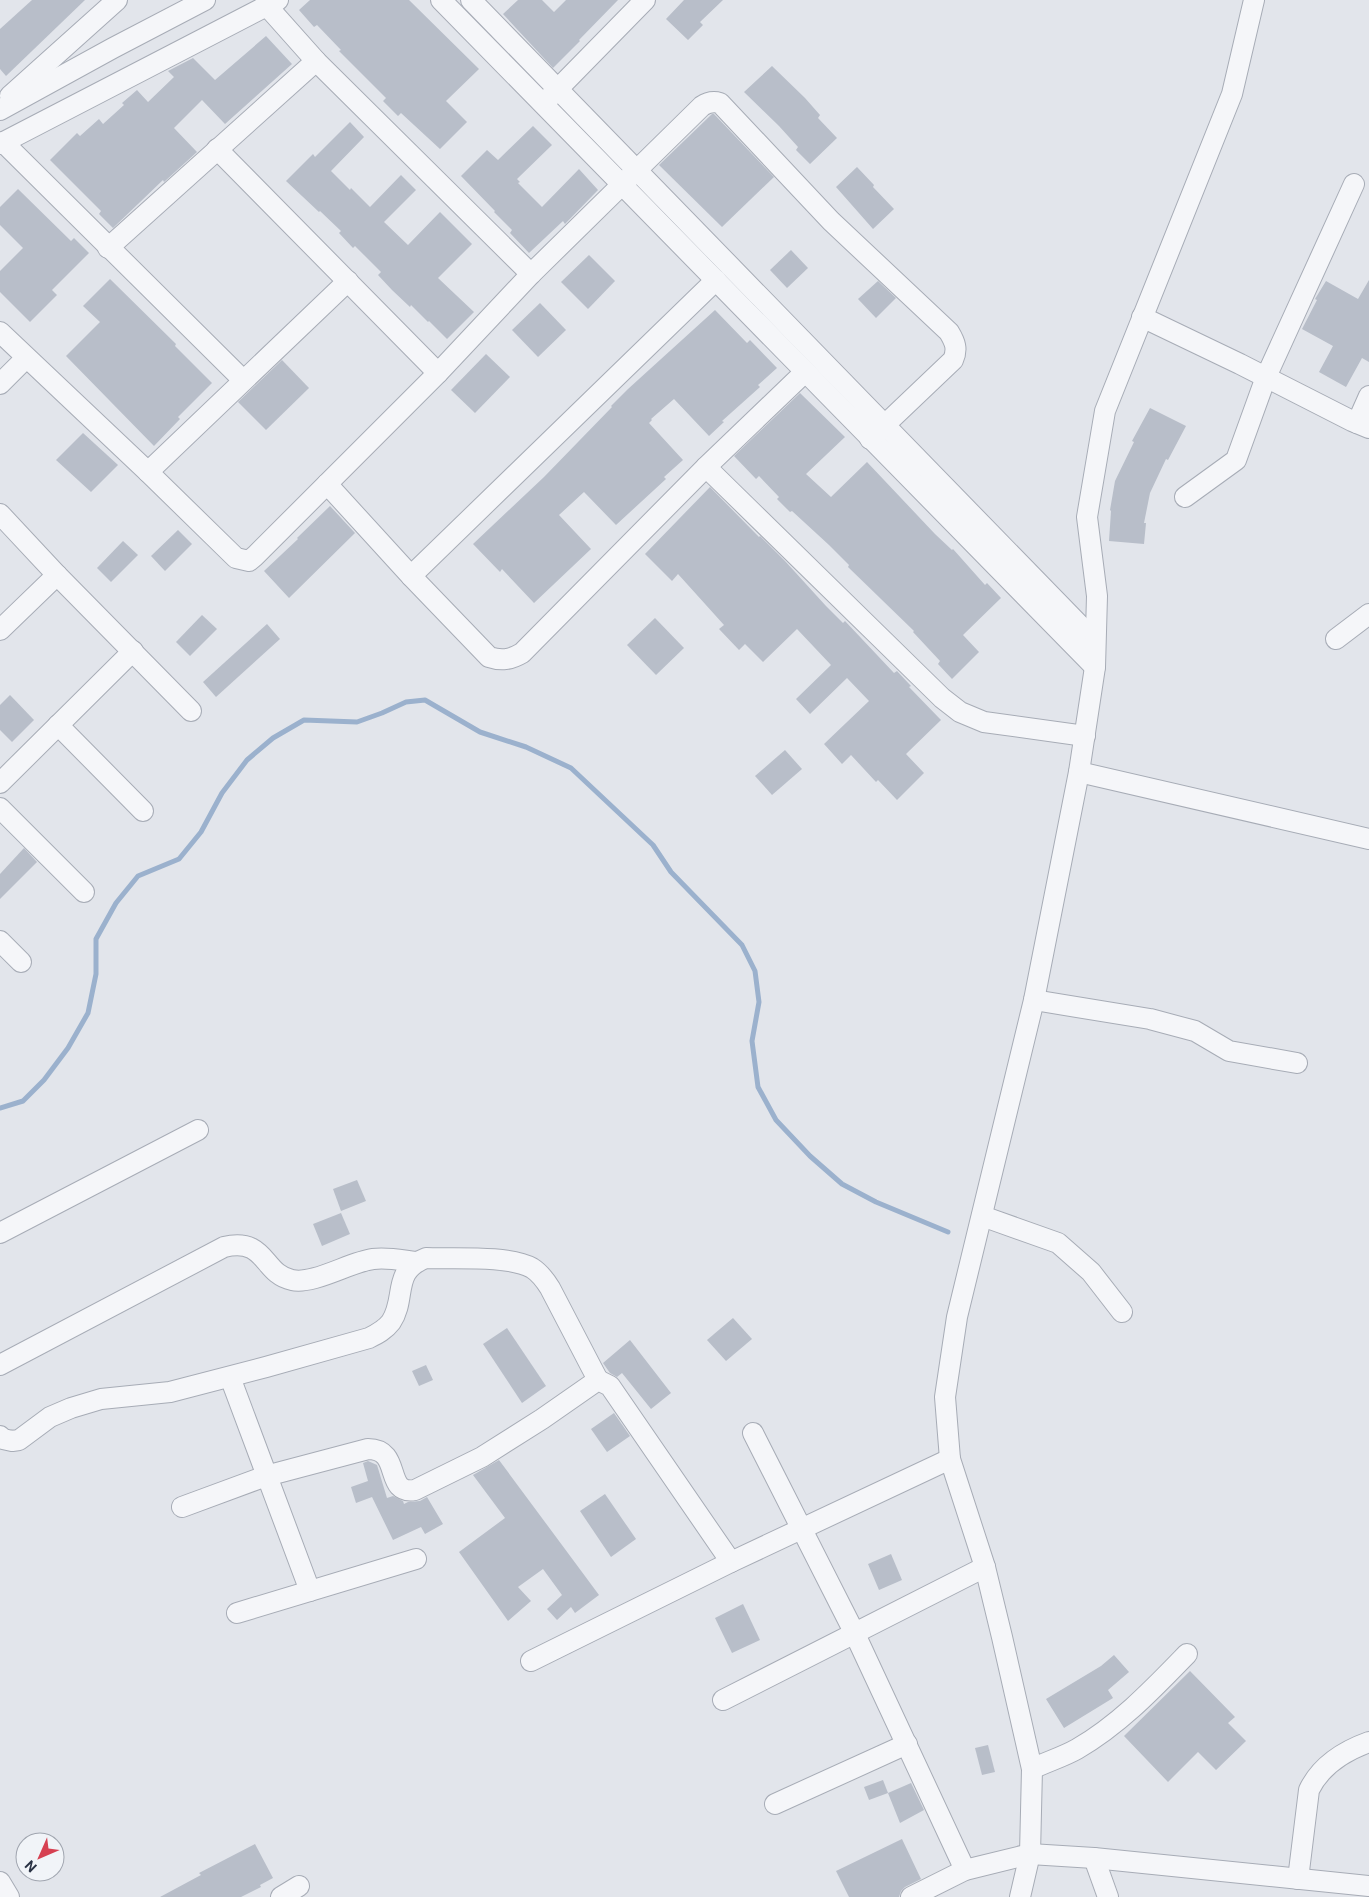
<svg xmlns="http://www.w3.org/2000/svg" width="1369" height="1897" font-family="Roboto,sans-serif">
  <rect width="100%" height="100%" fill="#e2e5eb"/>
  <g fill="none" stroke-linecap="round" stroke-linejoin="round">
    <polyline stroke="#9bb1cd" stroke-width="5" points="0,1108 23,1101 44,1080 68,1048 88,1013 96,974 96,939 116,903 138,876 179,859 201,832 222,793 247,760 273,738 304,720 357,722 382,713 406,702 425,700 480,732 526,747 571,768 653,845 671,872 742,945 755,971 759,1002 752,1041 758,1087 776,1120 810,1156 842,1184 876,1202 948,1232"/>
  </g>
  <g fill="#b8bec9">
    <polygon points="32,0 85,0 6,76 0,69 0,29"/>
    <polygon points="310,0 409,0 479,69 446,101 467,122 440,149 401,113 398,116 383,101 386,98 339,51 341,50 317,25 314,27 299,10"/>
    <polygon points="518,0 542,0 554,12 566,0 618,0 579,40 580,41 553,68 503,14"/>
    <polygon points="684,0 723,0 700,22 703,25 688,40 666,19"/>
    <polygon points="266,36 292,64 225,124 202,100 174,128 197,152 164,182 163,180 113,228 99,214 101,211 50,160 77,133 80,136 99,119 103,124 124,105 122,103 137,90 148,102 174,77 168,71 193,58 215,80"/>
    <polygon points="772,66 805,98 820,115 818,118 837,138 810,164 796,150 798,147 779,126 744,92"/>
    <polygon points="712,114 714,114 774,177 722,227 659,165"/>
    <polygon points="350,122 364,137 331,171 350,190 351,188 370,207 401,175 416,190 384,222 408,245 440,212 472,244 438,278 474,312 447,339 429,321 428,322 411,305 410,307 392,290 378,275 381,272 355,246 353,248 339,233 341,231 320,211 319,212 286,181 313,154 315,157"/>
    <polygon points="533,126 552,145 517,179 520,182 518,183 542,207 579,169 598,190 565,224 563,221 529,253 510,233 512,230 494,212 495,211 461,176 487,150 498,160"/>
    <polygon points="857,167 874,185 873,187 894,209 873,229 836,187"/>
    <polygon points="18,189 71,241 74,238 89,253 52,290 57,295 30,322 0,292 0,271 23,248 0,225 0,207"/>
    <polygon points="791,250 808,268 787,288 770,270"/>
    <polygon points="589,255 615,281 588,309 561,282"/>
    <polygon points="110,279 176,344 175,346 212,383 178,417 180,419 154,446 66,356 100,322 83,306"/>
    <polygon points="1369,280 1369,362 1362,358 1346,387 1319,372 1333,346 1302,329 1317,300 1315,299 1326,281 1358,299"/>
    <polygon points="878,281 896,298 876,318 858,299"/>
    <polygon points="540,303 566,330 538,357 512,330"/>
    <polygon points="715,310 747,343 750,340 777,368 758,385 760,387 722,421 724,422 709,436 674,399 651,419 652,420 649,423 683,460 664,477 666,479 616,525 584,492 559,515 591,549 534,603 502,569 500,572 473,544 544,477 612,407 611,406 628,389"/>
    <polygon points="486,354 510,377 475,413 451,390"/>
    <polygon points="282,360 309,388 266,430 238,402"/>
    <polygon points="800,393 845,437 806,474 831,497 867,462 935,534 952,550 953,549 985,585 987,583 1001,598 963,635 979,652 952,679 938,664 940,661 913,632 914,631 848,567 849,565 829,545 792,511 790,512 777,499 779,497 759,476 756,479 734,456"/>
    <polygon points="1150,408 1186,426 1168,460 1166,459 1150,493 1144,523 1146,523 1144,544 1109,541 1111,511 1110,510 1115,481 1134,442 1132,441"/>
    <polygon points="83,433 118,465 91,492 56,460"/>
    <polygon points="710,487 759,537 760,536 785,561 826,606 843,623 845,621 894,673 897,671 911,686 909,687 941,720 906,754 924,773 897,800 878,780 876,782 851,755 842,764 824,744 869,701 847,678 810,714 796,699 831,665 797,629 763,662 745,644 739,650 719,629 724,625 678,574 672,581 645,554"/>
    <polygon points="330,506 355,533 289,598 264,571 298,539 297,538"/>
    <polygon points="178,530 192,544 165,571 151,556"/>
    <polygon points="123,541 138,555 111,582 97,568"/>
    <polygon points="202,615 217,629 190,656 176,642"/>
    <polygon points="655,618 684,648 656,675 627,645"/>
    <polygon points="267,624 280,639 216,697 203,682"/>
    <polygon points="10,695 34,720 12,742 0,730 0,705"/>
    <polygon points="785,750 802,769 772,795 755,776"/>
    <polygon points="24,848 37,862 0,899 0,874"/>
    <polygon points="357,1180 366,1201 341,1211 333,1189"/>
    <polygon points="341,1213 350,1234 322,1246 313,1224"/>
    <polygon points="733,1318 752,1339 726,1361 707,1340"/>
    <polygon points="507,1328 546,1386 522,1403 483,1344"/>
    <polygon points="630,1340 671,1393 651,1409 622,1373 617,1377 610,1373 603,1363"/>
    <polygon points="426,1365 433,1380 419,1386 412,1371"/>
    <polygon points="614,1413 630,1436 607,1452 591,1429"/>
    <polygon points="499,1460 599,1595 575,1613 571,1607 557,1620 547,1609 562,1595 543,1569 518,1587 531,1601 508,1621 459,1552 505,1518 473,1475"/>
    <polygon points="368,1461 377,1465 387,1498 393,1496 403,1501 404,1504 408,1502 420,1501 427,1497 443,1524 425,1534 421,1527 393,1540 372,1497 356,1503 351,1487 368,1481 363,1463"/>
    <polygon points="605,1494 636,1539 611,1557 580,1511"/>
    <polygon points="891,1554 902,1580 879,1590 868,1564"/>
    <polygon points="743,1604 760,1640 732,1653 715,1618"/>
    <polygon points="1114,1655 1129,1672 1108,1690 1113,1698 1064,1728 1046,1699 1101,1666"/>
    <polygon points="1190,1671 1235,1717 1228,1723 1246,1741 1216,1770 1198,1752 1168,1782 1124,1736"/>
    <polygon points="988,1745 995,1772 982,1775 975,1748"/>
    <polygon points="883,1780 888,1793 869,1800 864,1787"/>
    <polygon points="911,1783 924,1810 900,1823 888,1793"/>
    <polygon points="902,1839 921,1879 905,1887 901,1891 899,1897 849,1897 836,1871"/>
    <polygon points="255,1844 273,1878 260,1885 261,1887 241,1897 160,1897 201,1875 199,1873"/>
  </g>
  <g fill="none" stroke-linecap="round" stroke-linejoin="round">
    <defs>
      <g id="minor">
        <polyline points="441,0 1095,667"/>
        <polyline points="471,0 1095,641"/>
        <polyline points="267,6 316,61 531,274"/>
        <polyline points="10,96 117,0"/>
        <polyline points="549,98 645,0"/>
        <polyline points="0,110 113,48 205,0"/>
        <polyline points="3,142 243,380"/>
        <polyline points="0,144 278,0"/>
        <polyline points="217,149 438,373"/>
        <polyline points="108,248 316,61"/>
        <polyline points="1142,317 1240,364 1352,421 1369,428"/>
        <path d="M0 332 148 472 236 558 249 561 255 556 438 373 531 274 702 106C708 102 713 101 720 103L831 221 949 332C955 342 958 349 953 360L870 439"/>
        <polyline points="0,384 26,358"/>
        <polyline points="1357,423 1369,396"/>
        <polyline points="706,467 942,698 960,712 984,722 1085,736"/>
        <polyline points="148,472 348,281"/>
        <path d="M327 484 411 576 489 657C501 661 510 660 522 653L706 467 805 372"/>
        <polyline points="1185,497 1236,460 1266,377 1354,184"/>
        <polyline points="0,514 57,575 191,711"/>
        <polyline points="411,576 716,280"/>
        <polyline points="0,630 57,575"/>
        <polyline points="1336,639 1369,614"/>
        <polyline points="58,725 143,811"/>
        <polyline points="1079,772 1369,839"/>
        <polyline points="0,783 133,651"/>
        <polyline points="0,808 84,892"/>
        <polyline points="0,941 21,962"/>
        <polyline points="1034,1000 1150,1019 1195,1031 1229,1051 1297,1063"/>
        <polyline points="982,1216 1058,1243 1091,1272 1122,1312"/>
        <polyline points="0,1233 198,1130"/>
        <path d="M0 1365 224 1247C267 1237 262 1274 292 1280 313 1285 350 1262 373 1259 387 1257 400 1260 415 1262"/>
        <polyline points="230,1377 310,1591"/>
        <polyline points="753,1433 854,1632 965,1870"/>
        <path d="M0 1436 3 1439 12 1441 19 1440 50 1417 71 1408 101 1399 170 1392 266 1367 369 1338C377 1334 385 1330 391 1322 407 1298 391 1271 426 1258 455 1259 508 1255 532 1268 540 1273 545 1280 550 1288L598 1380"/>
        <path d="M182 1507 266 1476 368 1449C403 1449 383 1495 415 1490L482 1457 542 1419 598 1380 610 1386 731 1562"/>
        <polyline points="237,1613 416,1559"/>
        <polyline points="531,1661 731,1562 950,1459"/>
        <polyline points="723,1700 985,1567"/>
        <path d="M1032 1769C1046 1762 1063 1757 1077 1749 1120 1724 1153 1689 1187 1654"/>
        <polyline points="775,1804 907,1744"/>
        <polyline points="1094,1858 1108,1897"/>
        <path d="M1298 1879 1309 1790C1321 1765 1344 1751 1369 1742"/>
        <polyline points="0,1882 9,1897"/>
        <polyline points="281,1897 299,1886"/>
        <polyline points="911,1897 965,1870 1030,1854 1094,1858 1369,1886"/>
        <polyline points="1020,1897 1030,1854 1032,1769 1002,1637 985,1567 950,1459 945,1397 957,1317 1034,1000 1079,772 1095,667 1097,596 1087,517 1105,411 1232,94 1254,0"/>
      </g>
    </defs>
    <use href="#minor" stroke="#a7acb6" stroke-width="22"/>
    <use href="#minor" stroke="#f5f6f9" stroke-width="20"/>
  </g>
  <g transform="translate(40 1857) rotate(225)"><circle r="24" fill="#f1f4f8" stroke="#a1a6b0"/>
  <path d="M0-4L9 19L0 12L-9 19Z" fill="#d64051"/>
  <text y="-8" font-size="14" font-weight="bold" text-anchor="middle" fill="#293244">N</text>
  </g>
</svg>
